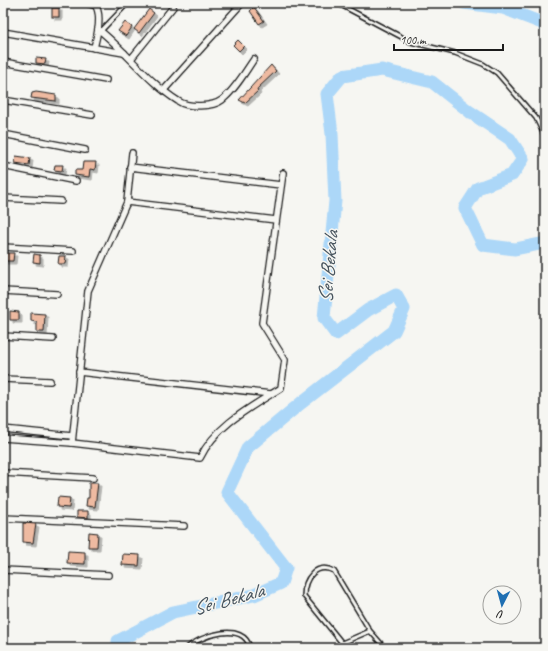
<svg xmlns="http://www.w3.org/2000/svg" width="548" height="651" font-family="Caveat,sans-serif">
  <defs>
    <filter id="shadow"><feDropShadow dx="3" dy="3" stdDeviation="0" flood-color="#0004"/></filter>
  </defs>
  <rect width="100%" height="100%" fill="#f6f6f2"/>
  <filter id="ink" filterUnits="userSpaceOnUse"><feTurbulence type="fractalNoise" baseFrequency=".025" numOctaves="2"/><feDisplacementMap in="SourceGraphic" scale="8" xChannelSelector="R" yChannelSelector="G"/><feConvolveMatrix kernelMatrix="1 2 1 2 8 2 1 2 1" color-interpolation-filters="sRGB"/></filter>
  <g filter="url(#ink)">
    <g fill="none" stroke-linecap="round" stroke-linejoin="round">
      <g stroke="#acd7f8" stroke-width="13">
        <polyline points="464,3 503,8 542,23 545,26"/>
        <polyline points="118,648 118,641 173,612 254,595 281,583 286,568 227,492 248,447 301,403 394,331 404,309 396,295 368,310 336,334 324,318 335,201 332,134 327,94 342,76 382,70 432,82 470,112 510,139 523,159 512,175 478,188 465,208 483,245 515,249 545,243"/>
      </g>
    </g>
    <g fill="#eebaa1" stroke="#1c1c1c" filter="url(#shadow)">
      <polygon points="254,7 264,21 259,24 250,11"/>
      <rect x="52" y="8" width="7" height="9"/>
      <polygon points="149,9 154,13 139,33 134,29"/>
      <polygon points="125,22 132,27 126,36 118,31"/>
      <polygon points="238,40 244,46 239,51 233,45"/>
      <polygon points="36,58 46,59 45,64 36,63"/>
      <polygon points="271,65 276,71 257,89 258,91 245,103 239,100"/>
      <polygon points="36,92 56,95 56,101 31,98 32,93"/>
      <polygon points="16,156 30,158 29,165 15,163"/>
      <polygon points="83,162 96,162 95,170 90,169 89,177 75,175 75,170 82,170"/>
      <polygon points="55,165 63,165 62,171 54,170"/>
      <polygon points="5,253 14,253 13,261 4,261"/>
      <polygon points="34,254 40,255 40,263 33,262"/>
      <polygon points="59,256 66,256 65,264 58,264"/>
      <polygon points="10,311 19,312 19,320 10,320"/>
      <polygon points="31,313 45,314 44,332 37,332 37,322 31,321"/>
      <polygon points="89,483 98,483 95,507 86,506 87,498 89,498"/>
      <polygon points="58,497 70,498 69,508 57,507"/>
      <polygon points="77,511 88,511 88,518 77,517"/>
      <polygon points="23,523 36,524 33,543 23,542"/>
      <polygon points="89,532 98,533 97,547 88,547"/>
      <polygon points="68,551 85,552 85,564 67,563"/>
      <polygon points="123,554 140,555 139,566 122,565"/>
    </g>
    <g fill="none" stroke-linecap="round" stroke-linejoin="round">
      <defs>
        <g id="lane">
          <polyline points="337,3 411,42 455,53 483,64 497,73 536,118 545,137"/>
          <polyline points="101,31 128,3"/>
          <path d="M370 631 342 643 304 596C304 579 316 562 334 571L370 631 385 648"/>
          <path d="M187 648C201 635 244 621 250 648"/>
        </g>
        <g id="street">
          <path d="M87 3 96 6C102 18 97 35 94 48"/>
          <polyline points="3,13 5,3"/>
          <path d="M98 29C125 50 149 83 178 101 188 108 213 107 222 100 235 90 245 72 254 59"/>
          <polyline points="3,32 124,53"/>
          <polyline points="131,59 173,7"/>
          <polyline points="3,62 106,80"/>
          <polyline points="164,90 242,3"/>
          <polyline points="3,100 92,115"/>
          <polyline points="3,134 85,150"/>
          <polyline points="3,166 76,181"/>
          <polyline points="130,167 281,185"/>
          <polyline points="3,198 61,201"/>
          <polyline points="127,202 276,220"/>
          <polyline points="3,247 73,251"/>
          <polyline points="3,291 57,294"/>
          <polyline points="3,336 53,339"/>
          <polyline points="79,372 271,394"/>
          <polyline points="3,379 50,381"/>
          <polyline points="3,429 72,436"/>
          <path d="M3 438 72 443 200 458C216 425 251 407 281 388L285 360 262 323 283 173"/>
          <polyline points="72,443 88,291 127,202 132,153"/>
          <polyline points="3,473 93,478"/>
          <polyline points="3,518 184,526"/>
          <polyline points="3,570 108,575"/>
        </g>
      </defs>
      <use href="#lane" stroke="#1c1c1c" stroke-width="6"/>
      <use href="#street" stroke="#1c1c1c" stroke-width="8"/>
      <use href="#lane" stroke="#f6f6f2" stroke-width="3"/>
      <use href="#street" stroke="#f6f6f2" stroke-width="5.5"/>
    </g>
  </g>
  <g text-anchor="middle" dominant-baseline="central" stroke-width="3" stroke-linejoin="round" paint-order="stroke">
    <g font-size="21" font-style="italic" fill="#47545e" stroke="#f6f6f2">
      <text transform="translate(328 267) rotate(-85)">Sei Bekala</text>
      <text transform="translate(228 599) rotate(-15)">Sei Bekala</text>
    </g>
  </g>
  <rect width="548" height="651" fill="none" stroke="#f6f6f2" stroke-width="16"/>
  <rect x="8" y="8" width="532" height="635" fill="none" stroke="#1c1c1c" stroke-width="1.5" filter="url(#ink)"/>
  <g transform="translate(502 605) rotate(186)"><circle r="19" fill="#f6f6f2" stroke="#9f9f9c"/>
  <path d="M0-3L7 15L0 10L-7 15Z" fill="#1f6fb2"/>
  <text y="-6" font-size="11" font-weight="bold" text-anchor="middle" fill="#1c1c1c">U</text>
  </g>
  <path d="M394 44v6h109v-6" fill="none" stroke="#1c1c1c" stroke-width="2"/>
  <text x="400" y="44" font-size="12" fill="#1c1c1c" stroke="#f6f6f2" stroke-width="3" paint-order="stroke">100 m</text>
</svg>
